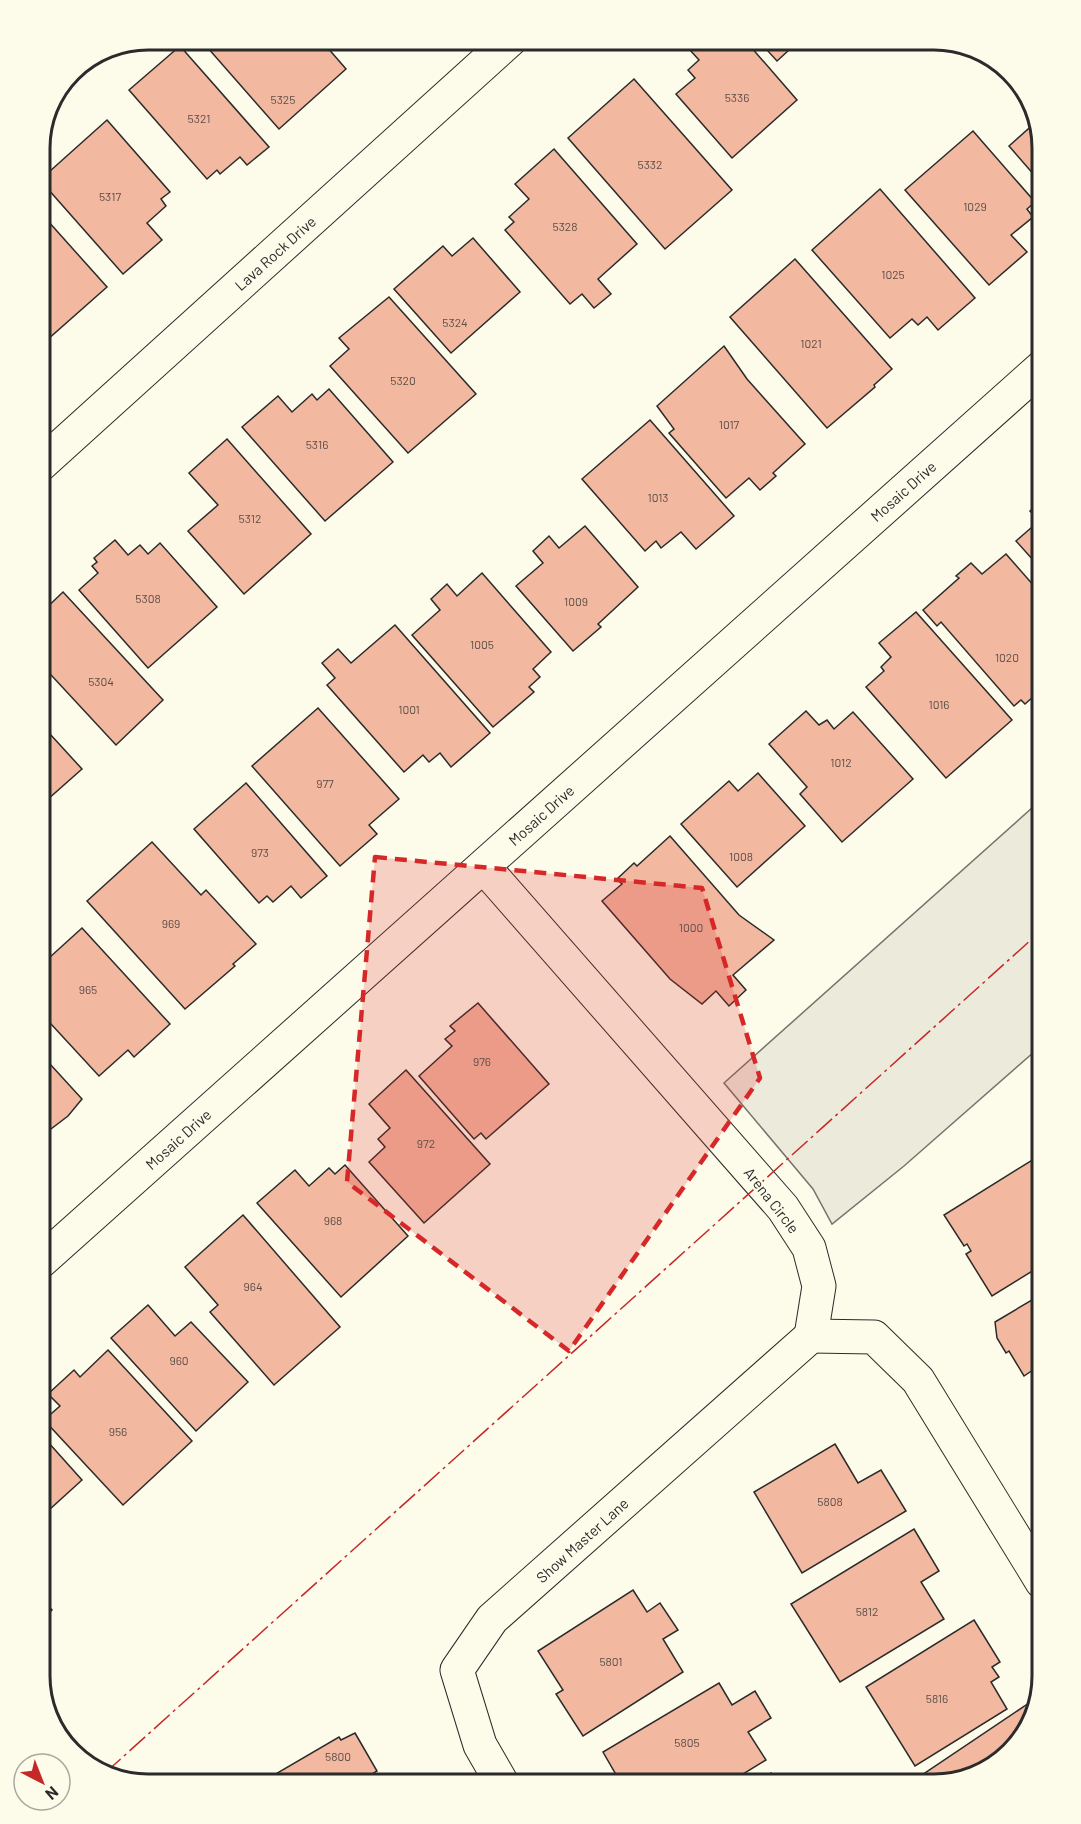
<svg xmlns="http://www.w3.org/2000/svg" width="1081" height="1824" font-family="Barlow,sans-serif">
  <rect width="100%" height="100%" fill="#fdfbea"/>
  <polygon fill="#ecebdb" stroke="#74746e" stroke-width="1.5" points="1042,799 1042,1045 904,1166 832,1224 813,1189 724,1083"/>
  <g fill="#f2b8a0" stroke="#2b2b2b" stroke-width="1.5">
    <polygon points="200,39 320,39 346,69 279,129"/>
    <polygon points="680,39 744,39 797,100 732,158 676,94 695,78 688,70 699,60"/>
    <polygon points="757,39 801,39 777,61"/>
    <polygon points="180,46 269,147 247,165 240,157 220,174 217,170 207,179 129,90"/>
    <polygon points="634,79 732,190 665,249 568,138"/>
    <polygon points="107,120 170,192 161,199 166,206 147,223 162,240 123,274 40,180"/>
    <polygon points="1036,122 1042,148 1042,184 1009,146"/>
    <polygon points="973,131 1035,202 1027,209 1033,217 1011,235 1027,252 989,285 905,190"/>
    <polygon points="554,149 637,244 598,279 611,294 594,308 582,294 570,304 505,230 514,222 509,217 529,199 515,184"/>
    <polygon points="880,189 975,298 938,330 927,317 918,325 912,319 890,338 812,250"/>
    <polygon points="39,211 107,287 39,347"/>
    <polygon points="473,238 520,292 451,353 394,289 443,246 452,256"/>
    <polygon points="795,259 892,369 874,385 875,387 827,428 730,317"/>
    <polygon points="389,297 476,394 408,453 330,366 349,349 339,338"/>
    <polygon points="724,346 747,379 805,444 773,473 776,476 760,490 749,478 726,498 669,433 674,429 657,406"/>
    <polygon points="329,389 393,462 325,521 242,427 278,396 292,412 312,394 317,400"/>
    <polygon points="650,420 734,516 696,549 681,532 661,548 656,541 645,551 582,479"/>
    <polygon points="227,439 311,534 244,594 188,531 218,505 189,473"/>
    <polygon points="1042,500 1042,570 1016,541 1039,521 1030,511"/>
    <polygon points="585,526 638,587 598,624 601,627 573,651 516,586 543,563 533,551 549,536 559,548"/>
    <polygon points="115,540 128,555 140,545 148,554 160,543 217,607 148,668 79,590 98,573 92,566 97,562 94,558"/>
    <polygon points="1006,554 1042,595 1042,689 1025,704 1021,700 1014,706 941,622 937,626 923,610 959,578 956,576 971,563 982,574"/>
    <polygon points="482,573 551,652 533,669 540,677 529,687 534,692 493,727 412,635 440,610 431,599 447,584 457,596"/>
    <polygon points="63,592 163,700 116,745 39,662 39,615"/>
    <polygon points="916,612 1012,720 946,778 866,687 884,671 881,667 891,657 879,643"/>
    <polygon points="395,625 490,733 451,767 440,753 429,762 423,755 404,772 327,685 335,678 322,663 338,649 351,663"/>
    <polygon points="318,708 399,799 369,825 377,834 340,866 252,766"/>
    <polygon points="806,711 819,725 827,720 834,729 853,712 913,779 842,842 800,794 807,787 769,744"/>
    <polygon points="39,722 82,769 39,807"/>
    <polygon points="758,773 805,826 737,887 681,824 729,781 738,791"/>
    <polygon points="246,783 327,876 301,898 291,886 273,902 267,896 259,903 194,829"/>
    <polygon points="670,836 739,915 774,940 733,975 746,990 729,1006 716,991 702,1004 670,979 602,901 622,884 617,879 634,863 637,866"/>
    <polygon points="152,842 201,895 206,890 256,944 233,964 235,966 185,1009 87,901"/>
    <polygon points="82,928 170,1024 134,1057 128,1050 99,1076 39,1011 39,967"/>
    <polygon points="478,1003 549,1084 486,1139 481,1133 474,1139 419,1076 452,1046 445,1039 455,1031 450,1026"/>
    <polygon points="39,1052 82,1099 68,1116 39,1138"/>
    <polygon points="406,1070 490,1164 424,1223 369,1162 385,1147 378,1139 390,1128 369,1104"/>
    <polygon points="1042,1154 1042,1265 992,1296 966,1254 971,1251 967,1244 964,1246 944,1215"/>
    <polygon points="345,1165 408,1236 341,1297 257,1203 295,1170 309,1186 329,1168 335,1174"/>
    <polygon points="243,1215 340,1327 274,1385 210,1312 218,1305 185,1267"/>
    <polygon points="1042,1294 1042,1388 1033,1370 1024,1376 1009,1351 1006,1353 997,1338 995,1322"/>
    <polygon points="148,1305 175,1336 191,1322 248,1382 196,1431 111,1338"/>
    <polygon points="108,1350 192,1441 123,1505 44,1420 60,1406 48,1394 74,1370 80,1377"/>
    <polygon points="39,1432 82,1480 39,1519"/>
    <polygon points="835,1444 858,1483 881,1470 906,1511 802,1573 754,1492"/>
    <polygon points="914,1529 939,1571 921,1582 944,1619 840,1682 791,1604"/>
    <polygon points="633,1590 647,1612 660,1603 678,1630 663,1639 683,1672 583,1736 556,1694 563,1690 538,1651"/>
    <polygon points="39,1595 52,1610 39,1622"/>
    <polygon points="974,1620 1000,1662 992,1667 999,1677 991,1682 1007,1709 915,1766 866,1687"/>
    <polygon points="719,1683 732,1705 755,1691 771,1718 748,1732 766,1760 725,1785 622,1785 603,1752"/>
    <polygon points="1029,1703 1032,1708 1024,1736 981,1774 933,1785 911,1785 910,1783"/>
    <polygon points="355,1733 377,1771 372,1774 378,1785 263,1785 262,1782 339,1737 341,1740"/>
    <polygon points="771,1773 778,1785 752,1785"/>
  </g>
  <g fill="none" stroke-linecap="round" stroke-linejoin="round">
    <defs>
      <g id="minor">
        <polyline points="39,466 511,39"/>
        <polyline points="484,867 783,1208 809,1248 819,1286 811,1336"/>
        <polyline points="39,1263 1042,367"/>
        <polyline points="811,1336 874,1337 918,1380 1042,1582"/>
        <polyline points="503,1785 480,1745 457,1670 492,1619 811,1336"/>
      </g>
    </defs>
    <use href="#minor" stroke="#2b2b2b" stroke-width="35"/>
    <use href="#minor" stroke="#fdfbea" stroke-width="33"/>
    <polyline stroke="#c62828" stroke-width="1.5" stroke-dasharray="21 4.5 3 4.5" stroke-linecap="butt" points="105,1773 1042,930"/>
  </g>
  <path fill="#d62828" fill-opacity="0.2" stroke="#d62828" stroke-width="4.5" stroke-dasharray="12 8" stroke-linejoin="round" d="M375 857 702 888 760 1078 569 1351 347 1182Z"/>
  <g text-anchor="middle" dominant-baseline="central" stroke-width="4.5" stroke-linejoin="round" paint-order="stroke">
    <g font-size="12" fill="#5d4e48">
      <text x="737" y="97">5336</text>
      <text x="283" y="99">5325</text>
      <text x="199" y="118">5321</text>
      <text x="650" y="164">5332</text>
      <text x="110" y="196">5317</text>
      <text x="975" y="206">1029</text>
      <text x="565" y="226">5328</text>
      <text x="893" y="274">1025</text>
      <text x="455" y="322">5324</text>
      <text x="811" y="343">1021</text>
      <text x="403" y="380">5320</text>
      <text x="729" y="424">1017</text>
      <text x="317" y="444">5316</text>
      <text x="658" y="497">1013</text>
      <text x="250" y="518">5312</text>
      <text x="148" y="598">5308</text>
      <text x="576" y="601">1009</text>
      <text x="482" y="644">1005</text>
      <text x="1007" y="657">1020</text>
      <text x="101" y="681">5304</text>
      <text x="939" y="704">1016</text>
      <text x="409" y="709">1001</text>
      <text x="841" y="762">1012</text>
      <text x="325" y="783">977</text>
      <text x="260" y="852">973</text>
      <text x="741" y="856">1008</text>
      <text x="171" y="923">969</text>
      <text x="691" y="927">1000</text>
      <text x="88" y="989">965</text>
      <text x="482" y="1061">976</text>
      <text x="426" y="1143">972</text>
      <text x="333" y="1220">968</text>
      <text x="253" y="1286">964</text>
      <text x="179" y="1360">960</text>
      <text x="118" y="1431">956</text>
      <text x="830" y="1501">5808</text>
      <text x="867" y="1611">5812</text>
      <text x="611" y="1661">5801</text>
      <text x="937" y="1698">5816</text>
      <text x="687" y="1742">5805</text>
      <text x="338" y="1756">5800</text>
    </g>
    <g font-size="15" fill="#2b2b2b" stroke="#fdfbea">
      <text transform="translate(275 253) rotate(-42)">Lava Rock Drive</text>
      <text transform="translate(903 491) rotate(-42)">Mosaic Drive</text>
      <text transform="translate(541 815) rotate(-42)">Mosaic Drive</text>
      <text transform="translate(178 1139) rotate(-42)">Mosaic Drive</text>
      <text transform="translate(772 1200) rotate(52)">Arena Circle</text>
      <text transform="translate(582 1540) rotate(-42)">Show Master Lane</text>
    </g>
  </g>
  <path d="M0 0H1081V1824H0ZM148 50H934A98 98 0 0 1 1032 148V1676A98 98 0 0 1 934 1774H148A98 98 0 0 1 50 1676V148A98 98 0 0 1 148 50Z" fill="#fdfbea" fill-rule="evenodd"/>
  <path fill="none" stroke="#2b2b2b" stroke-width="3" d="M148 50H934A98 98 0 0 1 1032 148V1676A98 98 0 0 1 934 1774H148A98 98 0 0 1 50 1676V148A98 98 0 0 1 148 50Z"/>
  <g transform="translate(42 1782) rotate(138)"><circle r="28" fill="#fdfbea" stroke="#a9a89e" stroke-width="1.5"/>
  <path d="M0-4.5L10 22L0 15L-10 22Z" fill="#c62828"/>
  <text y="-9" font-size="16" font-weight="bold" text-anchor="middle" fill="#2b2b2b">N</text>
  </g>
</svg>
